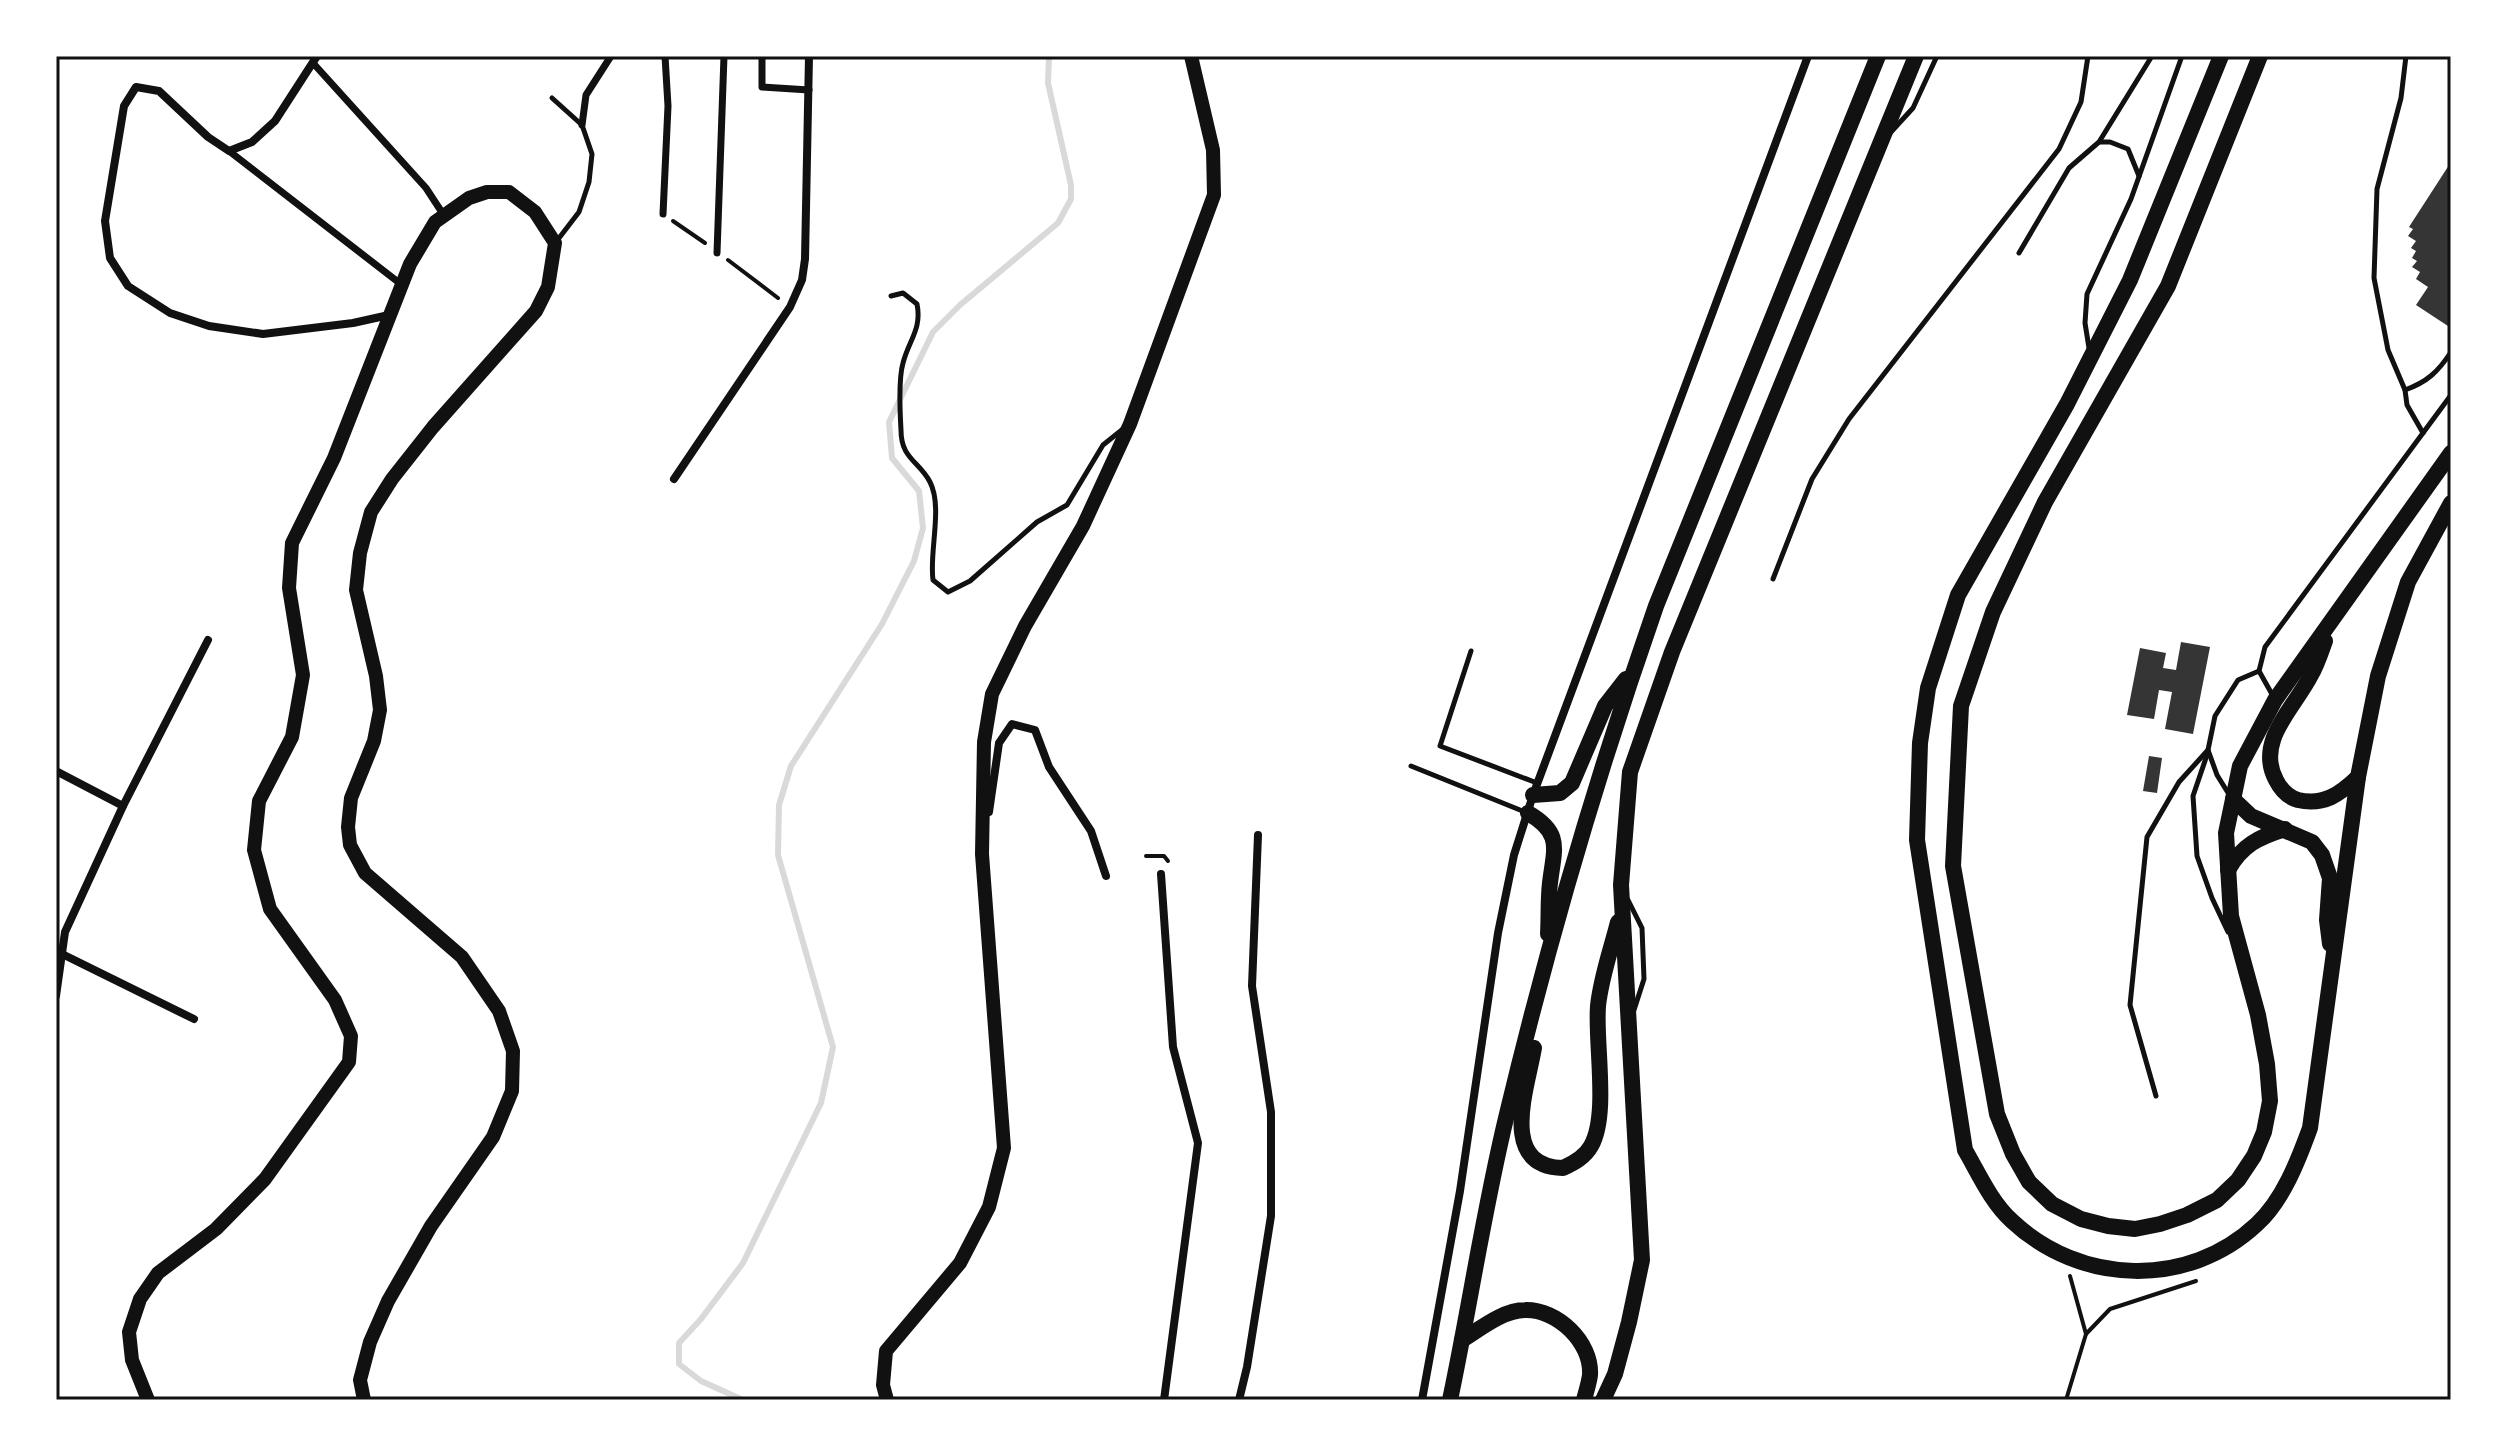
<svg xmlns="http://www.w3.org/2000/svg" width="2507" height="1456" font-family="'Sofia Sans Condensed',sans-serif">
  <rect width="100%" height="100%" fill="#fff"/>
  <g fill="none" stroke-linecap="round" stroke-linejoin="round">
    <polyline stroke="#d9d9d9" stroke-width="6" points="743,1400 701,1381 679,1364 679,1343 701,1319 743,1263 821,1103 833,1047 778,855 779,805 791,766 882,624 914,561 923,528 919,491 892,458 889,422 933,332 960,305 1058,223 1071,199 1071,185 1048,83 1049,56"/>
  </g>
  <g fill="#353535">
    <polygon points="2451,162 2451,328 2416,305 2428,287 2416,279 2420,272 2412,267 2417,261 2412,258 2416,251 2411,248 2416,241 2408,236 2413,229 2409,227"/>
    <polygon points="2181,642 2210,647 2193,734 2165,729 2172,692 2159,690 2154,719 2127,715 2140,648 2166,653 2163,668 2176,670"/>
    <polygon points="2149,756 2162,758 2157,793 2143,791"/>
  </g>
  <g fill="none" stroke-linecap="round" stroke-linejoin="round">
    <g stroke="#111" stroke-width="4">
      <polyline points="673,221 705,243"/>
      <polyline points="728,260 778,298"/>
      <polyline points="1146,856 1164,856 1168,861"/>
      <polyline points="2070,1276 2086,1334 2110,1309 2196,1281"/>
      <polyline points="2066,1400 2086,1334"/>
    </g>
    <g stroke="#111" stroke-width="5">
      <polyline points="2406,56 2401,98 2377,189 2374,278 2388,350 2405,390 2407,405 2423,433"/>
      <polyline points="552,98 582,125 592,154 589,182 579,212 556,242"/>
      <polyline points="1891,132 1913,108 1937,56"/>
      <polyline points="2100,142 2110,142 2128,149 2139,176"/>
      <polyline points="2019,253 2069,168 2099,142 2152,56"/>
      <path d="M891 296 903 293 917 304C922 329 909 340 903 363 898 380 900 412 901 430 901 459 919 461 930 482 943 507 929 552 933 580L948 592 970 581 1037 522 1067 505 1103 445 1123 429"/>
      <polyline points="2089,348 2085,323 2087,294 2131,199 2182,56"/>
      <path d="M2405 390C2427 382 2438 372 2451 352"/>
      <polyline points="1773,579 1812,479 1849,419 2059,149 2081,102 2088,56"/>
      <polyline points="1471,651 1440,746 1537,783"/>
      <polyline points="2273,696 2259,671 2265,647 2451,395"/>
      <polyline points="2207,755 2193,796 2197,856 2212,898 2228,932"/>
      <polyline points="1411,766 1525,812"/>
      <polyline points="2230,796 2217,775 2208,750 2215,716 2238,680 2259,671"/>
      <polyline points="1628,900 1642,928 1644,979 1634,1010"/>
      <polyline points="2156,1096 2130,1005 2147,837 2179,782 2208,750"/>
    </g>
    <g stroke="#111" stroke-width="7">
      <polyline points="762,56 762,87 809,90"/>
      <polyline points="313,63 426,188 443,214"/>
      <polyline points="582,125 586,95 611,56"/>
      <polyline points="229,151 402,285"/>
      <polyline points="663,214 668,106 665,56"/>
      <polyline points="717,253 724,56"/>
    </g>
    <g stroke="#111" stroke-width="8">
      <polyline points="317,56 275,121 252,142 229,151 208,137 159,91 136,87 124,106 105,221 110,258 128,286 170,313 209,326 263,334 353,323 389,315"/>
      <polyline points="674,479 790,307 802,280 805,259 809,56"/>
      <polyline points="56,771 123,806"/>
      <polyline points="989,812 999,743 1012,724 1035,730 1049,767 1091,831 1106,876"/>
      <polyline points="1161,874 1173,1047 1198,1143 1164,1400"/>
      <polyline points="56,951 194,1019"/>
      <polyline points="56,996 65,932 123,806 208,640"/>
      <polyline points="1239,1400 1247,1367 1271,1216 1271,1112 1252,986 1258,835"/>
      <polyline points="1422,1400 1460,1191 1498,933 1514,855 1533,795 1808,56"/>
    </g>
    <g stroke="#111" stroke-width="14">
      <polyline points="148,1400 132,1360 129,1332 140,1299 158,1273 216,1229 265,1179 349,1062 351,1036 335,1000 270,909 254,850 259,801 292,737 303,675 289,588 292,543 334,458 410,264 435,222 469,198 487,192 509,192 535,212 555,243 548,287 536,311 433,427 392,479 371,512 360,553 356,590 376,676 380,710 374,741 351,798 348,827 350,845 365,873 462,957 499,1011 513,1051 512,1091 493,1137 431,1226 388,1301 370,1342 360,1380 364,1400"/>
      <polyline points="887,1400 883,1385 886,1351 960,1263 989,1207 1004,1148 982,854 984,742 992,694 1025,626 1083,526 1130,424 1214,195 1213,150 1191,56"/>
    </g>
    <g stroke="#111" stroke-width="16">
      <path d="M2221 56 2130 280 2067 404 1958 595 1928 688 1920 743 1917 840 1965 1150C1979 1174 1991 1202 2012 1221 2080 1285 2188 1289 2257 1224 2283 1200 2298 1161 2310 1128L2358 777 2378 676 2408 582 2451 503"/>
      <polyline points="2260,56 2168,286 2045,502 1993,612 1961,706 1953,866 1997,1114 2013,1154 2029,1182 2052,1204 2081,1219 2108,1226 2135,1229 2160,1224 2187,1215 2217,1200 2238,1180 2254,1156 2264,1132 2270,1101 2267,1064 2258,1015 2231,916 2226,833 2240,766 2275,700 2451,453"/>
      <path d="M2325 641C2321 652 2317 665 2311 675 2295 707 2255 741 2276 780 2281 790 2287 797 2298 800 2324 806 2340 794 2358 777"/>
      <polyline points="1533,795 1560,793 1572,783 1605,706 1626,679"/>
      <polyline points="2233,799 2251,816 2312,842 2322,855 2330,878 2327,920 2330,944"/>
      <path d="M1528 813C1563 833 1554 849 1550 883 1548 899 1549 917 1548 934"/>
      <path d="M2228 870C2242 845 2259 837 2285 829"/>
      <path d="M1534 1048C1527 1089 1498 1166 1563 1168 1574 1163 1585 1157 1591 1146 1609 1115 1595 1043 1598 1006 1601 977 1611 950 1618 922"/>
      <path d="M1462 1340C1480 1329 1503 1310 1525 1310 1557 1309 1592 1342 1590 1375 1589 1383 1586 1392 1584 1400"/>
      <path d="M1450 1400C1470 1305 1484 1208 1507 1114 1548 943 1598 772 1656 606L1878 56"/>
      <polyline points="1603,1400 1615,1374 1629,1322 1642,1260 1621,885 1630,772 1672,652 1916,56"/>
    </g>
  </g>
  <rect width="2507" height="1456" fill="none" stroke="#ffffff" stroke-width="116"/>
  <rect x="58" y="58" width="2391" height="1340" fill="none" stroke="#111" stroke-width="3"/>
</svg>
